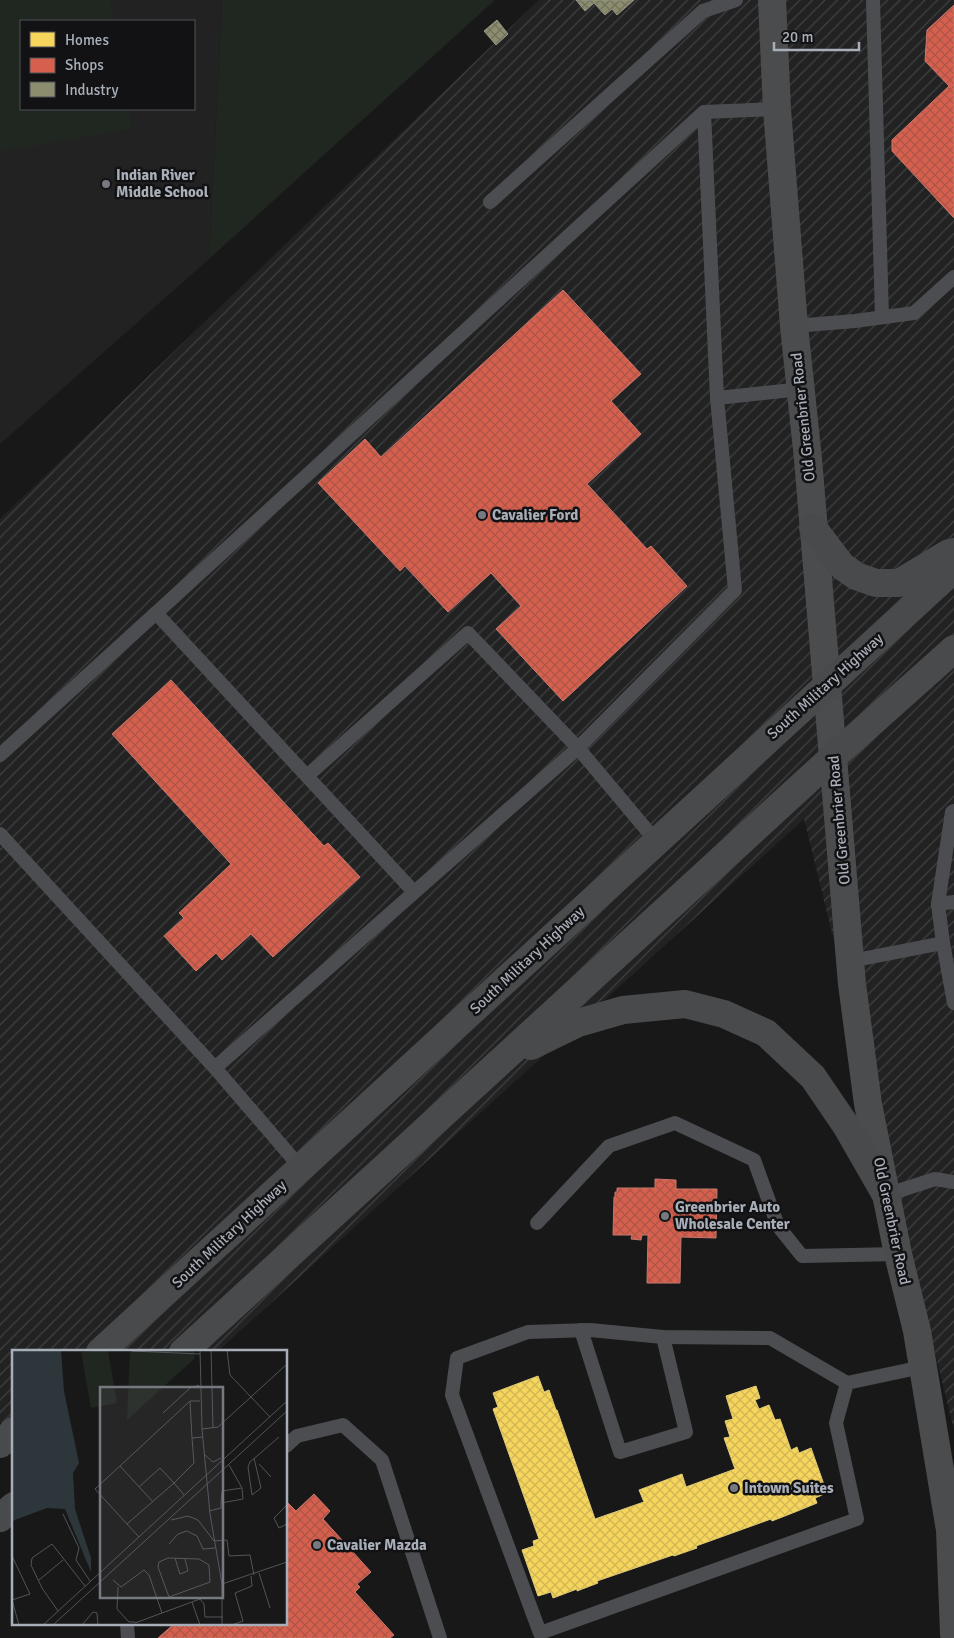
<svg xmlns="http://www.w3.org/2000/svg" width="954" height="1638" font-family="Signika,sans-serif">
  <defs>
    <pattern id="industrial-furrows" width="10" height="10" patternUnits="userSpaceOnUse" patternTransform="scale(1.25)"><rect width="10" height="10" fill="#222223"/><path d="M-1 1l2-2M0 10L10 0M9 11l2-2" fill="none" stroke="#3f4041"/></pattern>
    <pattern id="homes-cross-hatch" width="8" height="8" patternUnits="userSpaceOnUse" patternTransform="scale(1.25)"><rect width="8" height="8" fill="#f6d55c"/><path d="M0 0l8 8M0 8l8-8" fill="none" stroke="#cfb555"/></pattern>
    <pattern id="shops-cross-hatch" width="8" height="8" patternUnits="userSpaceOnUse" patternTransform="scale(1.25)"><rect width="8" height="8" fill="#d6604d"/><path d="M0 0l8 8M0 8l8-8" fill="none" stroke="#ad5548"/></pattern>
    <pattern id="industry-cross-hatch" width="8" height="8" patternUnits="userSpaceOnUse" patternTransform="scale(1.25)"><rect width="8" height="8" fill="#8c8c6e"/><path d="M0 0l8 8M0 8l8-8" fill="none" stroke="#71725e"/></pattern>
  </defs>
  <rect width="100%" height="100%" fill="#181818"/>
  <path fill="#222223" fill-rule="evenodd" d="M0 0H222L209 259 0 444ZM21 21H194V109H21Z"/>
  <polygon fill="url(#industrial-furrows)" points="539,0 954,0 954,1430 804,819 217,1352 14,1352 14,1439 0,1422 0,519"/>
  <g fill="#202620">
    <polygon points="0,0 110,0 114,21 21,21 21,109 129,109 132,129 0,152"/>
    <polygon points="222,0 495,0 209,259"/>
  </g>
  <polygon fill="url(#homes-cross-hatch)" stroke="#dfca78" points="538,1376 544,1392 549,1390 556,1410 557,1410 595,1519 644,1502 639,1490 682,1474 686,1487 735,1469 724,1438 730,1437 725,1421 733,1419 726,1396 756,1386 760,1398 755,1400 759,1409 769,1405 775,1420 780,1419 791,1450 797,1447 799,1453 811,1448 827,1493 815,1498 817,1503 795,1512 772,1521 771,1519 696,1546 697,1548 674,1556 673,1555 597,1581 598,1583 577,1591 577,1589 553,1598 551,1592 538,1596 522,1550 534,1546 533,1541 539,1539 493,1409 498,1407 493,1393"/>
  <g fill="url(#shops-cross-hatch)" stroke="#c8786d">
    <polygon points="954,5 954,218 892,151 892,140 949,86 925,61 927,30"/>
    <polygon points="563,290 641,374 611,401 641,434 587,484 647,549 651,546 687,586 563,701 496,629 521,606 491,573 448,612 405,566 400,571 318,483 365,439 381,457"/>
    <polygon points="171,680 324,846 328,843 360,877 273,957 251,934 222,960 216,953 196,971 164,936 184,918 179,913 231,864 112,734"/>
    <polygon points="655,1179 676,1180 676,1189 717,1189 716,1238 681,1237 680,1283 647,1283 648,1235 642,1235 641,1240 631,1239 632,1235 613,1235 614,1197 615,1197 615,1192 617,1192 617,1188 655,1188"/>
    <polygon points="314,1494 330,1511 323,1519 371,1572 357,1584 360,1587 355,1592 394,1635 390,1638 158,1638 174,1624 286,1624 286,1501 296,1511"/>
  </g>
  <g fill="url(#industry-cross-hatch)" stroke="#959684">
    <polygon points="576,0 634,0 617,15 612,9 605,15 594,3 585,11"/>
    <polygon points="497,20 508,34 496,45 484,31"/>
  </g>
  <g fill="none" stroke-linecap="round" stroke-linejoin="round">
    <g stroke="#4c4d50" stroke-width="14">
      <polyline points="873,0 882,317"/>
      <polyline points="490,202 703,11 736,0"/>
      <polyline points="794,326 855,321 914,313 954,277"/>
      <polyline points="717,398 704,112 777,109"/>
      <polyline points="154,615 704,112"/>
      <polyline points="0,755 156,613 414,892"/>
      <polyline points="307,776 468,633 578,748 735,590 717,398 801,389"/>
      <polyline points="0,834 215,1068"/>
      <polyline points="938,904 952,812 954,811"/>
      <polyline points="943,943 954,1003"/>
      <polyline points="851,961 943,943 938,904 954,902"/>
      <polyline points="301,1168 215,1068 578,748 656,841"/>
      <polyline points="886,1195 935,1179 954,1182"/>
      <polyline points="537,1223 609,1146 675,1123 754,1160 778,1226 802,1256 898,1254"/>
      <polyline points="581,1330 620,1452 686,1432 663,1337"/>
      <polygon points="590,1330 663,1337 770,1338 847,1383 836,1423 857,1519 540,1633 452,1395 457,1358 528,1332"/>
      <polyline points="847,1383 922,1367"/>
      <polyline points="286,1446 297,1436 343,1425 382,1460 440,1638"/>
      <polyline points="127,1624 128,1638"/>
    </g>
    <polyline stroke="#4b4c4e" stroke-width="28" points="772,0 777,109 794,326 808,459 852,984 868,1104 898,1254 917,1331 950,1530 954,1634"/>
    <g stroke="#494a4c" stroke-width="28">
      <polyline points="813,528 842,566 856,576 876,583 899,583 949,553 954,552"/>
      <polyline points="531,1046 578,1023 623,1010 685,1004 724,1014 766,1033 813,1077 847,1127 886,1195"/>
      <polyline points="100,1352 954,569"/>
      <polyline points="183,1352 833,757 954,649"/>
      <polyline points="0,1444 14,1431"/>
      <polyline points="0,1518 14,1506"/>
    </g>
  </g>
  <g fill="#767a80" stroke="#121214" stroke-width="2">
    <circle cx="106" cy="184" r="5"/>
    <circle cx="482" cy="515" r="5"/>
    <circle cx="665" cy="1216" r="5"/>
    <circle cx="734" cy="1488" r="5"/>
    <circle cx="317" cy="1545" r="5"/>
  </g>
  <g text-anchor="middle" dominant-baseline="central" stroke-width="5" stroke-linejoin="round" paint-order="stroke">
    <g font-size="15" font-weight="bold" fill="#a9afb8" stroke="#121214" text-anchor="start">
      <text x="116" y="175">Indian River<tspan x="116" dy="17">Middle School</tspan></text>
      <text x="492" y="515">Cavalier Ford</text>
      <text x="675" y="1207">Greenbrier Auto<tspan x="675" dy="17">Wholesale Center</tspan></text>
      <text x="744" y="1488">Intown Suites</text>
      <text x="327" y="1545">Cavalier Mazda</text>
    </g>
    <g font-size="15" fill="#a9afb8" stroke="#121214">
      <text transform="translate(803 417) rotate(-96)">Old Greenbrier Road</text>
      <text transform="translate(825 686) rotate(-42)">South Military Highway</text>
      <text transform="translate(839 820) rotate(-95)">Old Greenbrier Road</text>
      <text transform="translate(527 960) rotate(-43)">South Military Highway</text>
      <text transform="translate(892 1221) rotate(78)">Old Greenbrier Road</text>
      <text transform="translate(229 1234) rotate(-43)">South Military Highway</text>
    </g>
  </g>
  <g transform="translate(12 1350)">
    <rect width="275" height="275" fill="#181818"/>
    <path d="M96 0 105 53 79 58 69 2ZM118 0H183L182 9 115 70Z" fill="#202620"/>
    <path d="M0 0H49L52 41 67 113 61 123 63 159 79 208V222L53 159 35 158 0 171Z" fill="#2d363b"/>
    <path fill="none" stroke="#525458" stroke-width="1" d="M188 0 190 79 198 164 210 234V275M199 0 201 78M215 0 218 25 258 67M120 1 188 4M151 63 178 38 187 35M190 79 206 77 275 14M180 88 178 51H188M193 105 201 112 209 108M242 108 249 138 240 145 236 117 238 112 267 87M247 114 259 127M108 116 178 51M127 137 148 118 162 133 182 113 180 88 191 87M209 153 210 141 230 138M275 155 262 168 267 178 275 174M197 161 209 158V153L231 149 230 138 217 115M51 164 67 198 64 210 78 231M159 170 176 166 186 170 202 191M115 174 83 139 108 116 141 152M127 187 115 174 162 133 172 145M202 191 215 190 217 206 238 205 242 225M157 194 166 184 175 181 185 186 191 199 203 198M0 206 18 244 0 250M156 208 187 209 197 215 198 232 157 247 146 217 147 212ZM163 208 168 224 176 221 173 209M247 223 258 258M27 230 51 210M101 230 109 237 132 220 137 225 150 263 188 249 192 254 193 267H211M210 234 275 212M106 237 105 259 117 272H123M0 250 7 275M180 252 188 275M46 261 30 238 19 215 20 208 40 194 73 236M123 273 150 263M31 275 275 51M41 275 275 61M70 275 81 262 85 263 86 275M220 275 231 271 223 243 240 236 239 226"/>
    <path fill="#767a80" fill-opacity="0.15" stroke="#767a80" stroke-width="2.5" d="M88 37H211V248H88Z"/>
    <rect width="275" height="275" fill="none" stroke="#a9afb8" stroke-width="2.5"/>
  </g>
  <rect x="20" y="20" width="175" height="90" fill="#121214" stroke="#4e5156"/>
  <rect x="30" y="32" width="25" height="15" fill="#f6d55c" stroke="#4e5156"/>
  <text x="65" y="45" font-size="15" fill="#a9afb8">Homes</text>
  <rect x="30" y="58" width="25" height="15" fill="#d6604d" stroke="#4e5156"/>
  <text x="65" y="70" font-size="15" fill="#a9afb8">Shops</text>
  <rect x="30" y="82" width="25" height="15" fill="#8c8c6e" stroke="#4e5156"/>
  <text x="65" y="95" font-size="15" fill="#a9afb8">Industry</text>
  <path d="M774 42v8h85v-8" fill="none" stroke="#a9afb8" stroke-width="2.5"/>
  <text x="782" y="42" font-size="15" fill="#a9afb8" stroke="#121214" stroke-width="4" paint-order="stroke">20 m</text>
</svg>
